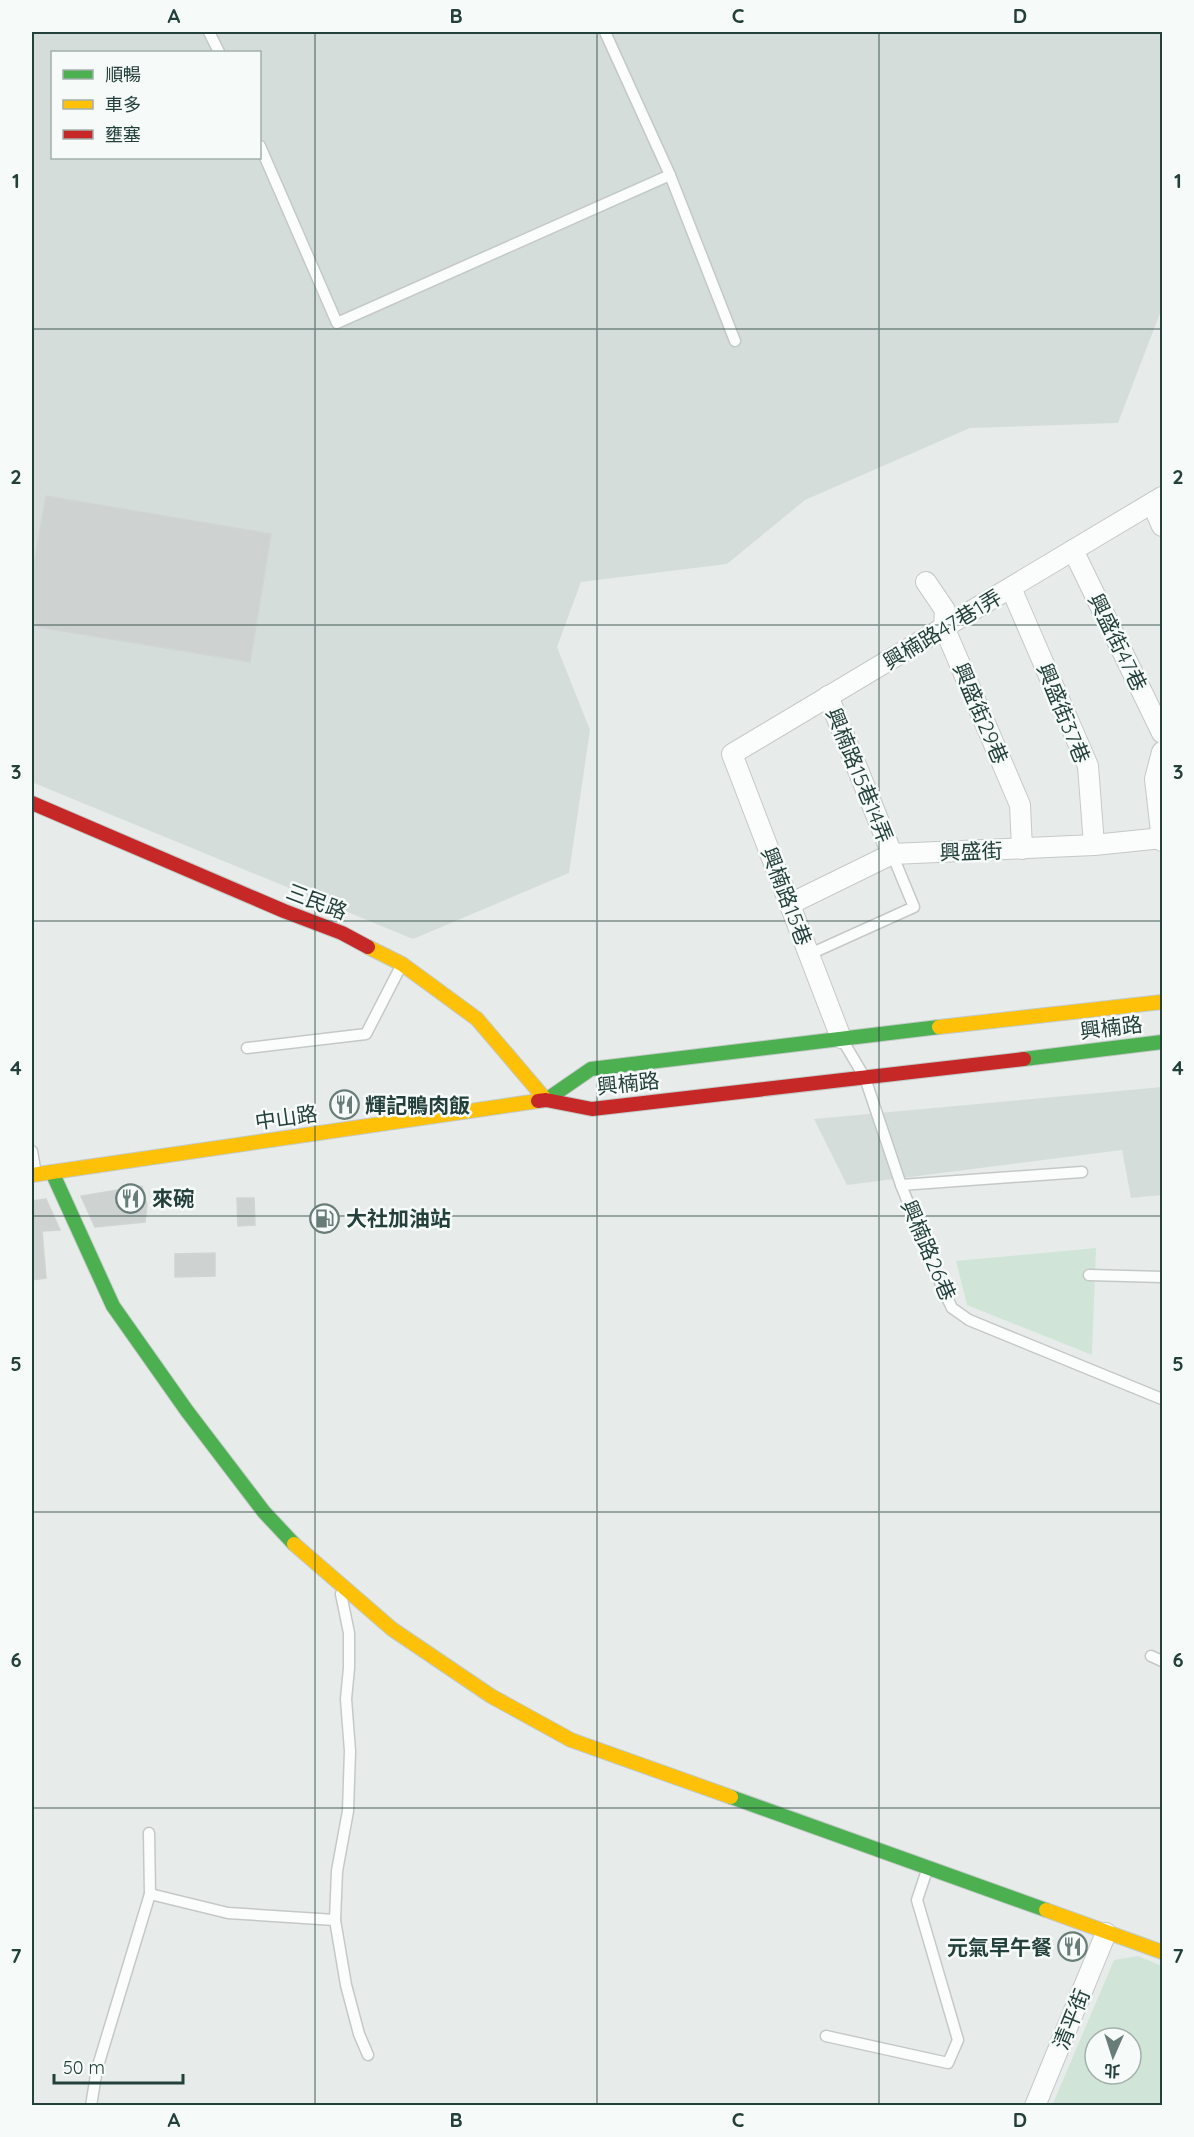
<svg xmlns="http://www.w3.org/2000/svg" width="1194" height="2137" font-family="Quicksand,'Noto Sans TC',sans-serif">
  <rect width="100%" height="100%" fill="#e7ecea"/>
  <g fill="#d5ddda" fill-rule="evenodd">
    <path d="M32 32H1162V308L1118 423 970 428 805 500 727 564 581 582 557 647 590 730 569 873 413 939 34 783 32 773ZM52 52H260V158H52Z"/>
    <polygon points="1162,1087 1162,1195 1131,1198 1122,1150 847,1185 814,1119"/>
  </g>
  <g fill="#d0e5d8" fill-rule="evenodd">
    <polygon points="1096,1248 1092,1355 967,1305 956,1261"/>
    <path d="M1138 1956 1162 1966V2105L1052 2106 1114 1960ZM1095 2038H1131V2074H1095Z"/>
  </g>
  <g fill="#ced3d1" stroke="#d0d5d3" stroke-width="1.5">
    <polygon points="46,496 271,534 250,662 39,627 32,619 32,576"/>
    <polygon points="142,1186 147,1205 145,1222 95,1227 81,1196"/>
    <polygon points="237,1198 254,1198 255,1225 238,1226"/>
    <polygon points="46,1199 60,1230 42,1231 46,1278 32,1280 32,1201"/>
    <polygon points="215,1253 215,1276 175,1277 175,1254"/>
  </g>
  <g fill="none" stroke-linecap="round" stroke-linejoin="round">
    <defs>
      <g id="lane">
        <polyline points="209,32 219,52"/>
        <polyline points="605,32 670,175 735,341"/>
        <polyline points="260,146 337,323 670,175"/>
        <polyline points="810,954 914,907 892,854"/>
        <polyline points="843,1041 865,1078 901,1185 942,1287 952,1308 969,1320 1162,1399"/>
        <polyline points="247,1048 366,1034 402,964"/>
        <polyline points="32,1151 36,1174"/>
        <polyline points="901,1185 1082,1172"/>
        <polyline points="1089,1275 1162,1277"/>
        <polyline points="341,1594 349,1633 349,1668 346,1699 350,1751 348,1811 337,1871 335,1920 346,1985 359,2034 368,2055"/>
        <polyline points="1151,1656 1162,1661"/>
        <polyline points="150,1894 228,1913 335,1920"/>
        <polyline points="826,2036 948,2063 958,2040 917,1900 927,1870"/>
        <polyline points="91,2106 97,2069 150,1894 149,1833"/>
      </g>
      <g id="street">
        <polyline points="1152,503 1162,526"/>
        <polyline points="1073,550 1162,733"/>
        <polyline points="926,582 945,610 944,627 1020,805 1022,849"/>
        <polyline points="1011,588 1088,766 1094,845"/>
        <polyline points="828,696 892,854"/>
        <polyline points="1162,752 1155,779 1162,841"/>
        <polyline points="790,904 892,854 1094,845 1162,838"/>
        <polyline points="841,1038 732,754 1162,497"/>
        <polyline points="1035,2106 1106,1933"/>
      </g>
      <g id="fast">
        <polyline points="1024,1059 1162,1042"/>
        <polyline points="546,1100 591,1069 939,1027"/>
        <polyline points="52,1172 113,1306 187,1411 264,1512 294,1544"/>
        <polyline points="731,1797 1046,1910"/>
      </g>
      <g id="slow">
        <polyline points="368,947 402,964 477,1019 546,1100"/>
        <polyline points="939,1027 1162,1002"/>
        <polyline points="32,1175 538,1101"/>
        <polyline points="294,1544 392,1629 491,1696 571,1740 731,1797"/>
        <polyline points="1046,1910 1162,1952"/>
      </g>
      <g id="jam">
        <polyline points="32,803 284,911 342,933 368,947"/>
        <polyline points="538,1101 546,1100 592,1109 1024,1059"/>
      </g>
    </defs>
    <use href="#lane" stroke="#c4c9c7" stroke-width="13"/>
    <use href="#street" stroke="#c4c9c7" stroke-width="22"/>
    <use href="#fast" stroke="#c2cac7" stroke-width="16"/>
    <use href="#slow" stroke="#c2cac7" stroke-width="16"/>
    <use href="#jam" stroke="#c2cac7" stroke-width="16"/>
    <use href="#lane" stroke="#fbfcfc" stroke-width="10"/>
    <use href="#street" stroke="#fbfcfc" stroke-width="20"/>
    <use href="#fast" stroke="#4caf50" stroke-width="14"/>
    <use href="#slow" stroke="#ffc107" stroke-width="14"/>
    <use href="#jam" stroke="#c62828" stroke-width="14"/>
  </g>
  <path fill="none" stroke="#23403b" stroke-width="1.5" stroke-opacity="0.55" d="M315 32V2106M597 32V2106M879 32V2106M32 329H1162M32 625H1162M32 921H1162M32 1216H1162M32 1512H1162M32 1808H1162"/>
  <defs>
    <symbol id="restaurant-ring" viewBox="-11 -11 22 22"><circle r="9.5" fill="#f6faf8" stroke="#687c78" stroke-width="1.5"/><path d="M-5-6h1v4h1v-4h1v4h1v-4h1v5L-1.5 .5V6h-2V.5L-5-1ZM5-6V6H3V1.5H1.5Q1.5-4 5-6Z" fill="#687c78"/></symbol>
    <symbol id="fuel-ring" viewBox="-11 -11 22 22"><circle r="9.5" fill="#f6faf8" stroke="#687c78" stroke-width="1.5"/><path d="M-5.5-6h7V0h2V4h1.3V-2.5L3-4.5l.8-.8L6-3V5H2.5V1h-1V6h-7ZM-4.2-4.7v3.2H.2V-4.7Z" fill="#687c78"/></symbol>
  </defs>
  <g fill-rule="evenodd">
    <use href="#restaurant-ring" x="328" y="1088" width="33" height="33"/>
    <use href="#restaurant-ring" x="114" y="1182" width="33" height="33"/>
    <use href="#fuel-ring" x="308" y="1202" width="33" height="33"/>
    <use href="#restaurant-ring" x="1056" y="1930" width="33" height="33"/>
  </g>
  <g text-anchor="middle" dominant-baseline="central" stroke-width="5" stroke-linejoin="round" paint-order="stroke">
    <g font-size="21" fill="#23403b" stroke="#f6faf8">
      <text transform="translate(942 629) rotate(-31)">興楠路47巷1弄</text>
      <text transform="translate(1118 642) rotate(64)">興盛街47巷</text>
      <text transform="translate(981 713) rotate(67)">興盛街29巷</text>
      <text transform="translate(1064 713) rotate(68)">興盛街37巷</text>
      <text transform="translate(860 775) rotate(68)">興楠路15巷14弄</text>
      <text transform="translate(971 851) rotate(-2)">興盛街</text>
      <text transform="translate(787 896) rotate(69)">興楠路15巷</text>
      <text transform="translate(317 901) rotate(21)">三民路</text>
      <text transform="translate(1111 1027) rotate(-7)">興楠路</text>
      <text transform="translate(628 1083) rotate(-6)">興楠路</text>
      <text transform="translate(286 1117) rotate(-8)">中山路</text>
      <text transform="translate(929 1250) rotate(67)">興楠路26巷</text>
      <text transform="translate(1071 2019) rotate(-68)">清平街</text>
    </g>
    <g font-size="21" font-weight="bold" fill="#23403b" stroke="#f6faf8" text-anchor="start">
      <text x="365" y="1105">輝記鴨肉飯</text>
      <text x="152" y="1198">來碗</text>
      <text x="346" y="1218">大社加油站</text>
      <text x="1052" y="1947" text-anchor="end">元氣早午餐</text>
    </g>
  </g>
  <rect width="1194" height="2137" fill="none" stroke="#f6faf8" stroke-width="66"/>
  <rect x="51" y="51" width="210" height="108" fill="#f6faf8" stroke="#a2b0ac" stroke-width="1.5"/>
  <rect x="63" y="70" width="30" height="9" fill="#4caf50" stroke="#a2b0ac" stroke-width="1.5"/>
  <text x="105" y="81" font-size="18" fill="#23403b">順暢</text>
  <rect x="63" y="100" width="30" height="9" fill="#ffc107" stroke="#a2b0ac" stroke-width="1.5"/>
  <text x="105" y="111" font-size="18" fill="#23403b">車多</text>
  <rect x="63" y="130" width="30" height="9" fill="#c62828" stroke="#a2b0ac" stroke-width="1.5"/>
  <text x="105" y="141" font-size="18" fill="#23403b">壅塞</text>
  <g transform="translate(1113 2056) rotate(183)"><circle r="28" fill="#f6faf8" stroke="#a2b0ac" stroke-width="1.5"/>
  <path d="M0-4.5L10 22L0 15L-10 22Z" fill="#687c78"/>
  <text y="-9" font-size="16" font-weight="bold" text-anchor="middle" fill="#23403b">北</text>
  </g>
  <path d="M54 2074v9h129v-9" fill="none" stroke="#23403b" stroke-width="3"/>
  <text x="63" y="2074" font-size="18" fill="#23403b" stroke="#f6faf8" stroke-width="4.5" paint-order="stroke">50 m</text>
  <rect x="33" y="33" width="1128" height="2071" fill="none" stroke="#23403b" stroke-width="2"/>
  <g font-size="20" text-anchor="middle" font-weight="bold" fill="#23403b">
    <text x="174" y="23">A</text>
    <text x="456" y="23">B</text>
    <text x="738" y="23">C</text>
    <text x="1020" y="23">D</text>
    <text x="16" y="188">1</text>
    <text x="1178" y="188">1</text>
    <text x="16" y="484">2</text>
    <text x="1178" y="484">2</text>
    <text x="16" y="779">3</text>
    <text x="1178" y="779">3</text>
    <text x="16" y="1075">4</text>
    <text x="1178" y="1075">4</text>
    <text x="16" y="1371">5</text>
    <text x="1178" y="1371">5</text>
    <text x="16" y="1667">6</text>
    <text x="1178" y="1667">6</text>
    <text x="16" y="1963">7</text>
    <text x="1178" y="1963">7</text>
    <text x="174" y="2127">A</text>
    <text x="456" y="2127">B</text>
    <text x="738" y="2127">C</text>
    <text x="1020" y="2127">D</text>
  </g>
</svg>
